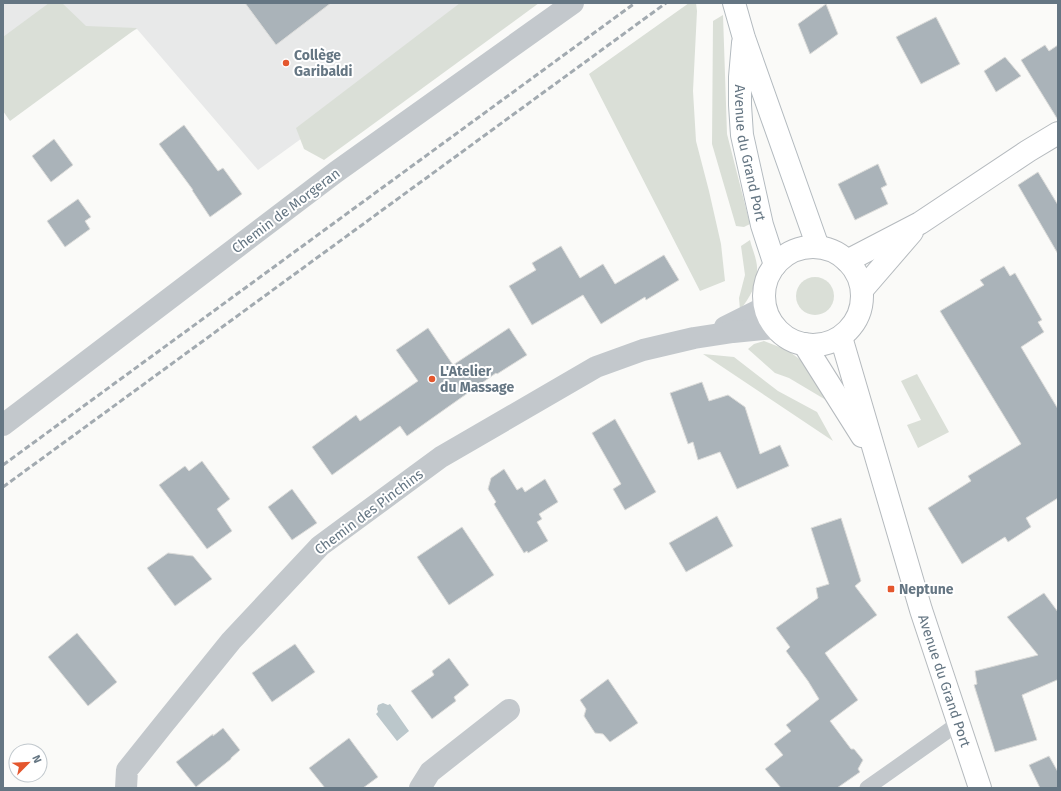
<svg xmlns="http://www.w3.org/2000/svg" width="1061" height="791" font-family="'Fira Sans',sans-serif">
  <rect width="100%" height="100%" fill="#fafaf8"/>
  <polygon fill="#e8e9e9" points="3,3 479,3 482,8 258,170 137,29 3,97"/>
  <g fill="#dadfd7">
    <polygon points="49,3 62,3 86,26 137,28 10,121 3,111 3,37"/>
    <polygon points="460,3 539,3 324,160 304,149 296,128"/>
    <polygon points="689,3 696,3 697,11 693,91 696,141 709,191 721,244 725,281 700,291 589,74"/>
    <polygon points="723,15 727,134 750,224 744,227 736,226 712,144 713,21"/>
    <path d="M750 240C752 249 758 261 757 271 757 285 749 299 740 310L739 298 745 275 741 246Z"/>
    <circle cx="815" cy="296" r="19"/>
    <polygon points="764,341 787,350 805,363 831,403 789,378 775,373 748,349 754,344"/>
    <polygon points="703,354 734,357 778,391 817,412 833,441"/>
    <polygon points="917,374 949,432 918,448 907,425 921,420 901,381"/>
  </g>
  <polygon fill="#bbc7cb" points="383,703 388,705 390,704 409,731 397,741 376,714 378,712 377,709 378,705"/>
  <g fill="#aab3b9" stroke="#dcdcda">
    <polygon points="245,3 331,3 276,45"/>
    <polygon points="826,4 838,34 810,54 798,24"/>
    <polygon points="936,17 960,64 921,84 896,37"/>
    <polygon points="1045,45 1049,51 1058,45 1058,120 1021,60"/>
    <polygon points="1005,57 1021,76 996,92 984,71"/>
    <polygon points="184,125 218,171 223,168 242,194 210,217 192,190 193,190 159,144"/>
    <polygon points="54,139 73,165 51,182 32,156"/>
    <polygon points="878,164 887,185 881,188 888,204 855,220 838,184"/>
    <polygon points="1038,172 1058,205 1058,254 1018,185"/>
    <polygon points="78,199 91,217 85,221 90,229 65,247 47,221"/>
    <polygon points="561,246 580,278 603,264 615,284 664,255 679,280 646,300 645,297 601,324 583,295 532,325 509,286 536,270 532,263"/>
    <polygon points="1004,266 1010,276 1015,273 1042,320 1038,322 1044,332 1021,347 1058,409 1058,498 1026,518 1031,527 1008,542 1005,537 962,564 928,508 971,481 968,476 1021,444 940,311 984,285 980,280"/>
    <polygon points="428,328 453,365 509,328 527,355 497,374 496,373 407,436 400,426 332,475 312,447 356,415 360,421 418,381 396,350"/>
    <polygon points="702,382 709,401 728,395 745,407 760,454 780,445 789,466 737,489 720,452 698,460 693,442 688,444 670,393"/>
    <polygon points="615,419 656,492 625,510 613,489 621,484 592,433"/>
    <polygon points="202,461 230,499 217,509 232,531 207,549 159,485 185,466 189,471"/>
    <polygon points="504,469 517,490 522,487 525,492 545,479 558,502 539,514 542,519 537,522 548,541 528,553 527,551 524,553 494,504 496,502 488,489 491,478"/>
    <polygon points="292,489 317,523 292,540 268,507"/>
    <polygon points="717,516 733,546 686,572 669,543"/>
    <polygon points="841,518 861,581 855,586 877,615 825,653 858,700 830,721 851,749 854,749 863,760 858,769 860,772 837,788 781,788 765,769 783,755 774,744 791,731 786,725 819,699 808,681 786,651 790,647 776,628 818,598 816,588 829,584 811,528"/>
    <polygon points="462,527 494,575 449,605 417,557"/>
    <polygon points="168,553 193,556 212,579 175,606 147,568"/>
    <polygon points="1044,593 1058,612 1058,681 1057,680 1022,695 1037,740 995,752 974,685 977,684 975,671 1038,655 1007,617"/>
    <polygon points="77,633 117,682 88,706 48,657"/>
    <polygon points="295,644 315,672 272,702 252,673"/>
    <polygon points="449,658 469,685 454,697 456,701 432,719 411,691 434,675 432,671"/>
    <polygon points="608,679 638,723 610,742 603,734 595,733 584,716 586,709 580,700"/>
    <polygon points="223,728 240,750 231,758 231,759 196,787 176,762 213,734 213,736"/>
    <polygon points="349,738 378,777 363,788 325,788 309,768"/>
    <polygon points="1049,756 1058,772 1058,788 1040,788 1029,765"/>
  </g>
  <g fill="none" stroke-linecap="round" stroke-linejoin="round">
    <defs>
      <g id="secondary">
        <polyline points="734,3 744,38 818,247"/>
        <path id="s1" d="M743 43 740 77V105L742 135 762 225 775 265"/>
      </g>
      <g id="primary">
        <circle cx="813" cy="296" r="49"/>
        <polyline points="847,261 920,223 1028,151 1058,133"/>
        <polyline points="862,290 912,232"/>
        <path id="s2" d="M841 337 921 610 980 788"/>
        <polyline points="804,344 862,436"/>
      </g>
    </defs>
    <use href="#secondary" stroke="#b3babf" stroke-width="24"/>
    <use href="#primary" stroke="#b5babe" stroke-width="24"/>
    <polyline stroke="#c3c8cc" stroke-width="15" points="867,788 959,723"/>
    <g stroke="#c3c8cc" stroke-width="22">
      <polyline points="725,327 765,307"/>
      <polyline points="3,425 336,172 573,3"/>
      <polyline points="126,788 127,770 163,725 231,641 320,546 441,457 596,367 643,350 694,338 733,332 775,328"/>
      <polyline points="420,788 430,772 509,710"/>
    </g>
    <use href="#secondary" stroke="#fff" stroke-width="22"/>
    <use href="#primary" stroke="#fff" stroke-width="22"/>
    <g stroke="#a2aab0" stroke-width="3" stroke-dasharray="6 3" stroke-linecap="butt">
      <polyline points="3,465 635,3"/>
      <polyline points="3,487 666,3"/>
    </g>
  </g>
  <g fill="#e4572e" stroke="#fff" stroke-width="1.5">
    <circle cx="286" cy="63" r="4"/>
    <circle cx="432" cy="379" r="4"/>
    <rect x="887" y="585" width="8" height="8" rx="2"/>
  </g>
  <g text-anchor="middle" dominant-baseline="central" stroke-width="4" stroke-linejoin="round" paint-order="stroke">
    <g font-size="14" font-weight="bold" fill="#657683" stroke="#fff" text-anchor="start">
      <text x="294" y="55">Collège<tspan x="294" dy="16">Garibaldi</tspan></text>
      <text x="440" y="371">L'Atelier<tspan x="440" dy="16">du Massage</tspan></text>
      <text x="899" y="589">Neptune</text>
    </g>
    <g font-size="14" fill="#657683" stroke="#fff">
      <text stroke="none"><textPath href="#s1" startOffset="111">Avenue du Grand Port</textPath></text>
      <text transform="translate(286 211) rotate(-37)">Chemin de Morgeran</text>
      <text transform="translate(369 512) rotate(-37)">Chemin des Pinchins</text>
      <text stroke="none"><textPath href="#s2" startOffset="359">Avenue du Grand Port</textPath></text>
    </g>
  </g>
  <rect width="1061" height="791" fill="none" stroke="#657683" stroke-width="8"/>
  <g transform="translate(28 763) rotate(66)"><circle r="19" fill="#ffffff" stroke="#c1c8cd"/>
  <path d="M0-3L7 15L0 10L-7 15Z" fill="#e4572e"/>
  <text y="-6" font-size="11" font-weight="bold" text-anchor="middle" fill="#657683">N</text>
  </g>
</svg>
